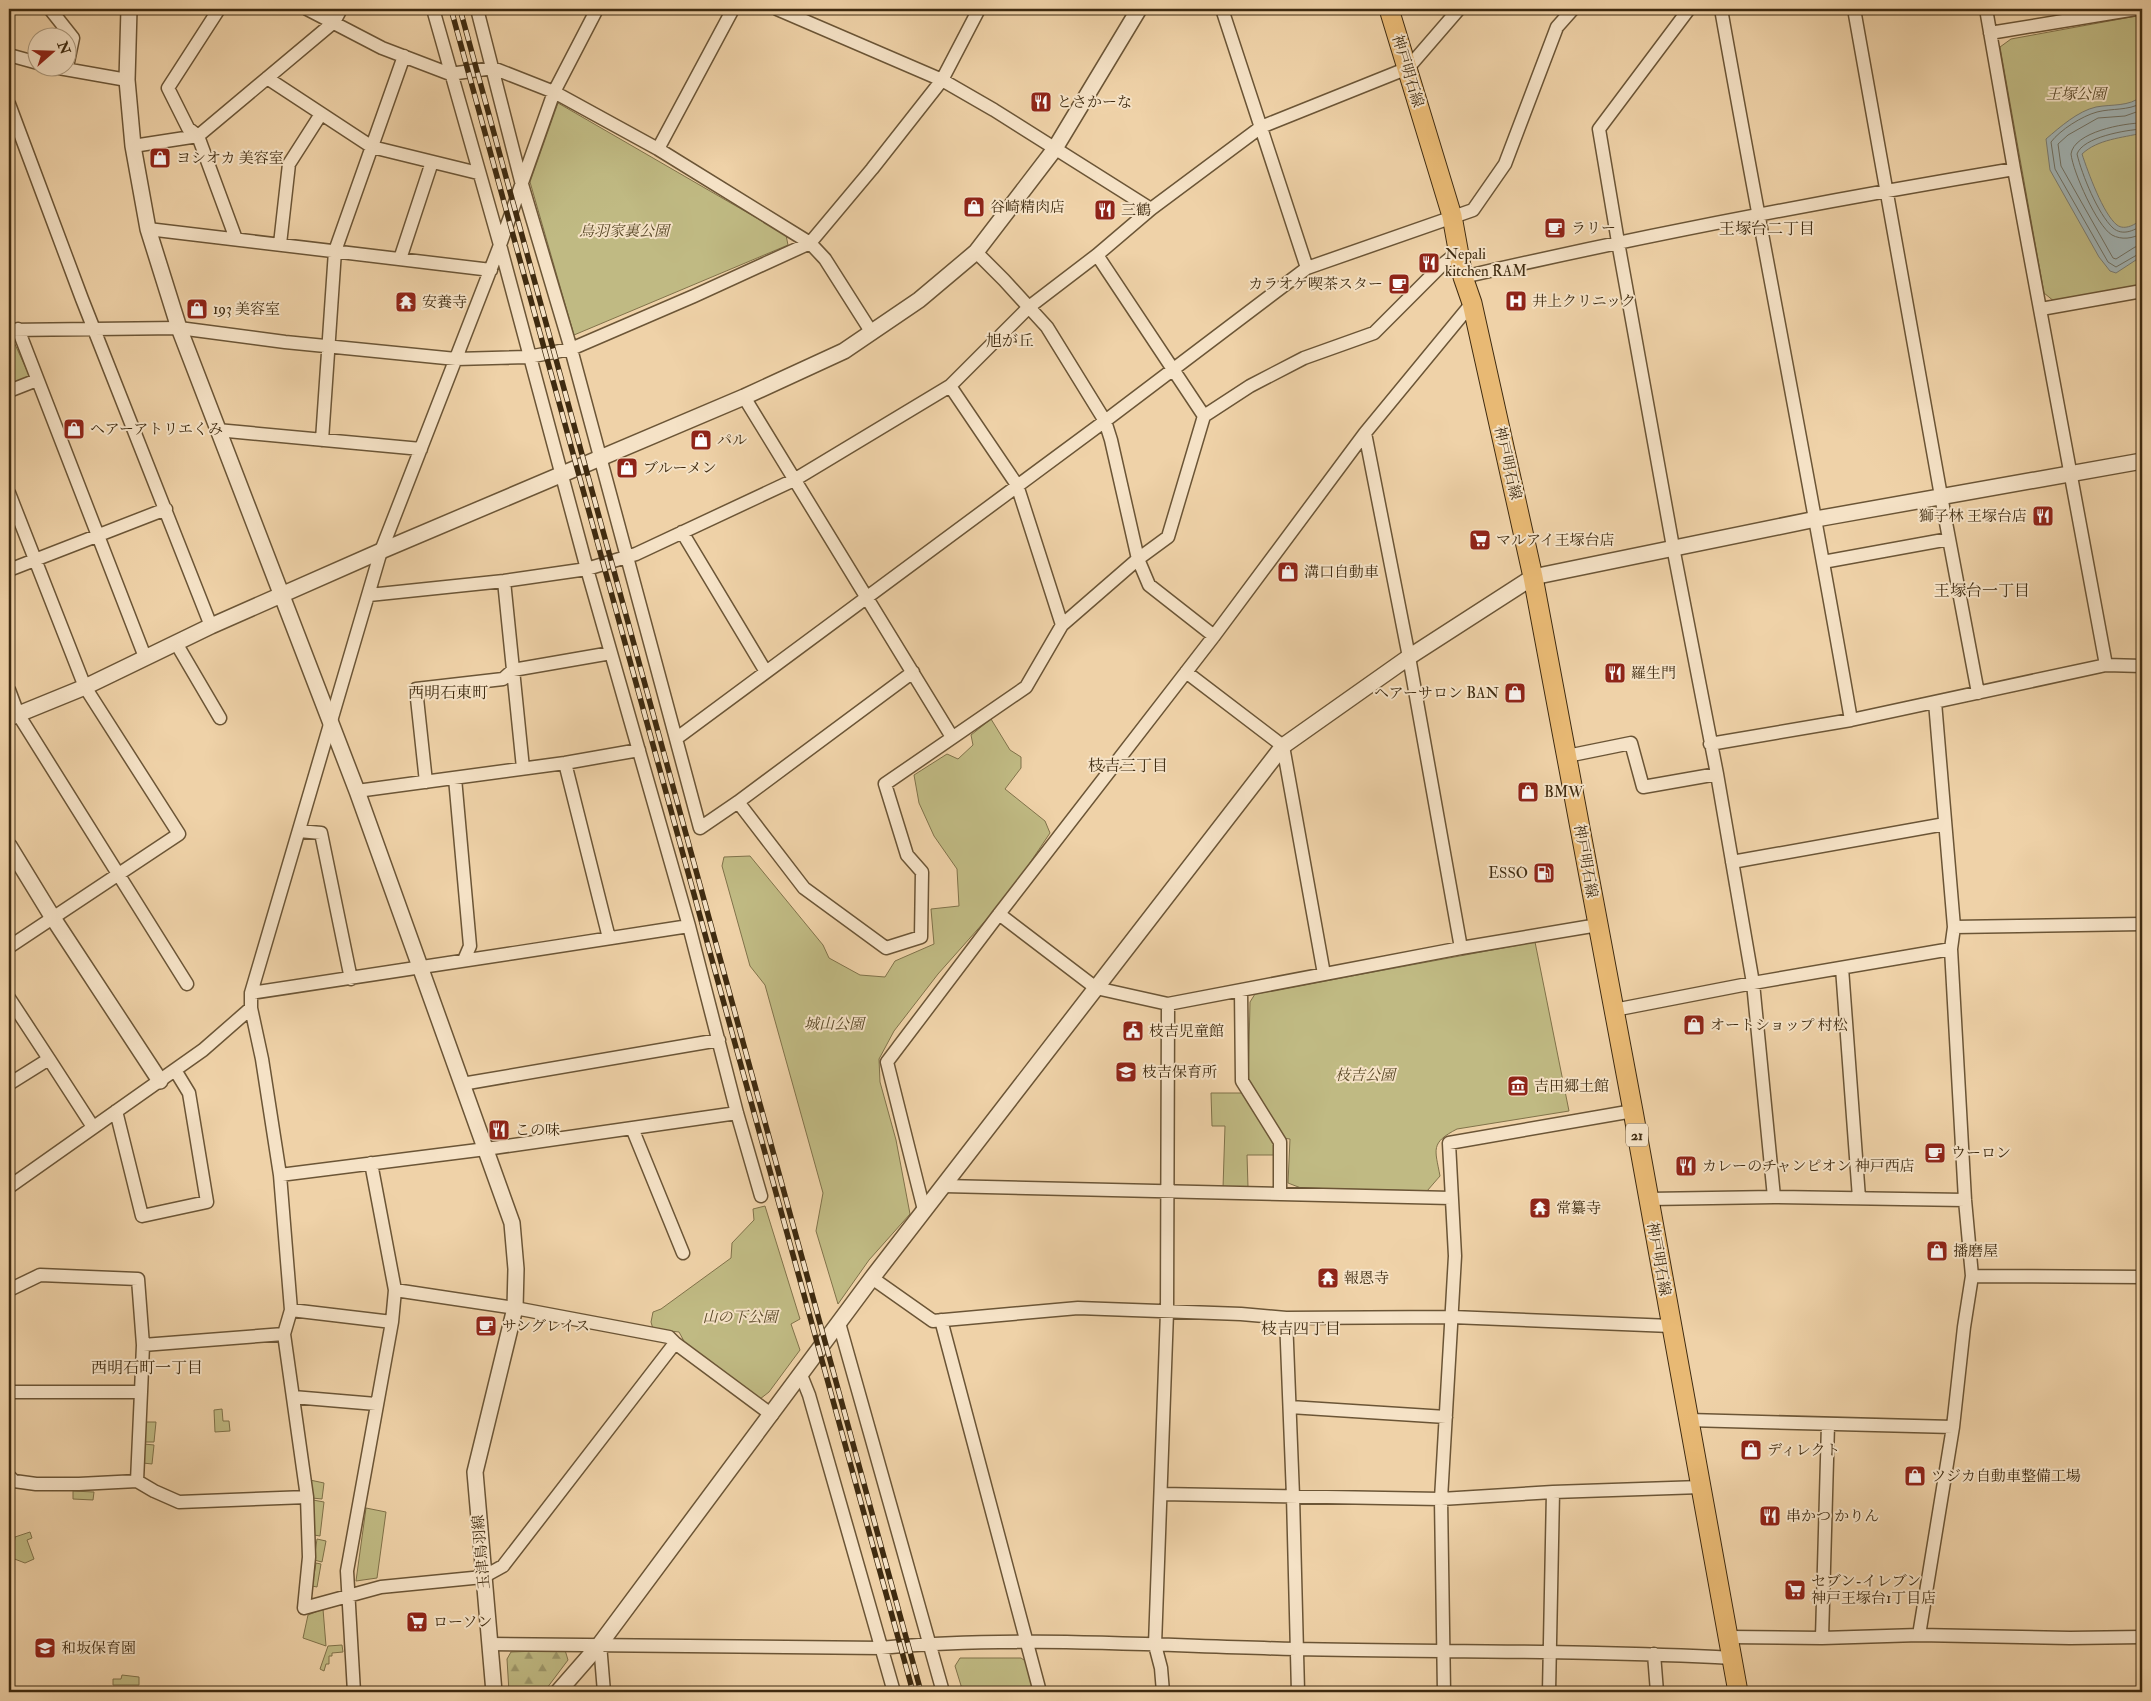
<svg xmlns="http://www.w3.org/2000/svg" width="2151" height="1701" viewBox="0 0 2151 1701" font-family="'IM FELL Double Pica','Noto Serif JP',serif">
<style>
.green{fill:#c0ba83;stroke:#80724a}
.forest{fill:url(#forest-firs);stroke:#80724a}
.water{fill:#a1b4b5;stroke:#7a7d73}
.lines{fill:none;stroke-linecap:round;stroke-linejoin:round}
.shore{stroke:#707062;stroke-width:1}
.minor-casing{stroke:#6b5536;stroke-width:15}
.tertiary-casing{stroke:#6b5536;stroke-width:18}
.primary-casing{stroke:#3f2b10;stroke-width:21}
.minor{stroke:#f5e2c6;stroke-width:12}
.tertiary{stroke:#f5e2c6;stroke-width:15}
.primary{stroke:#e8b974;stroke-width:19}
.rail-casing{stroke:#3f2b10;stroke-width:5.5}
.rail{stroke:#f5e2c6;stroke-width:4;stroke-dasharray:11;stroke-linecap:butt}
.labels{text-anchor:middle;stroke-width:4;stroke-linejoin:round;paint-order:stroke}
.shield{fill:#f5e2c6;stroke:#766247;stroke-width:1}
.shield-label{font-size:14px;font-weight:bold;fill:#3f2b10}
.street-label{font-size:15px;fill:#3f2b10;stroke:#f5e2c6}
.park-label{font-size:15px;font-style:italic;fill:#594827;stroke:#f5e2c6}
.poi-label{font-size:15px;fill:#3f2b10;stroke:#f5e2c6;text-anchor:start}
.neighbourhood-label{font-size:16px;fill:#3f2b10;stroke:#f5e2c6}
</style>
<defs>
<pattern id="forest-firs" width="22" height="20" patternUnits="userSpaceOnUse" patternTransform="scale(1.25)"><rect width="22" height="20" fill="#c0ba83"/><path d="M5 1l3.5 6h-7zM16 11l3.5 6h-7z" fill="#9d976a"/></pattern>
</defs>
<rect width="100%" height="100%" fill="#efd2a8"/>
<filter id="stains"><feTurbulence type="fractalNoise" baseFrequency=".004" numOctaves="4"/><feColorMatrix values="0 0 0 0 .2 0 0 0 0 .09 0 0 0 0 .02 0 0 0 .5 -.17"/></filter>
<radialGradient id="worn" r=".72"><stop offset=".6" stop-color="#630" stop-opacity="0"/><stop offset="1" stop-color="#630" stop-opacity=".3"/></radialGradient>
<!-- green -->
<path class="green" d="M 2142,15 L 2142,286 L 2055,302 L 2044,293 L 2000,47 L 2011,39 Z
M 558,103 L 786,235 L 788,245 L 574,335 L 530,182 Z
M 9,340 L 13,340 L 30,377 L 9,384 Z
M 991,719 L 1010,750 L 1021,757 L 1021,768 L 1005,789 L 1045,821 L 1050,833 L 1009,894 L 938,974 L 894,1031 L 879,1059 L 880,1082 L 896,1140 L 910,1214 L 869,1260 L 838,1304 L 816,1231 L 823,1193 L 765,985 L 750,966 L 722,866 L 724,857 L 750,856 L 823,945 L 829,958 L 860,975 L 885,977 L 895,961 L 934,944 L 931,909 L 959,906 L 957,869 L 934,836 L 919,803 L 914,775 L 947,754 L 958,759 L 973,745 L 971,735 Z
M 1535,942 L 1569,1111 L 1457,1129 C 1430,1143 1435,1149 1440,1176 L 1427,1191 L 1301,1188 L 1288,1183 L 1290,1139 L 1275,1137 L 1275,1155 L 1247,1155 L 1248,1187 L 1223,1188 L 1225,1126 L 1212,1126 L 1211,1093 L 1248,1093 L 1250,1002 L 1255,994 Z
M 765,1206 L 800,1319 L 791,1324 L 800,1350 L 769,1392 L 760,1399 L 685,1343 L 679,1332 L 653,1329 L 651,1322 L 653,1312 L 661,1309 L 731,1258 L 732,1243 L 754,1220 L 753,1209 Z
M 222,1409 L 223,1421 L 229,1421 L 230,1431 L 215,1432 L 214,1410 Z
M 145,1422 L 156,1422 L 154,1442 L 144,1442 Z
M 144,1444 L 154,1445 L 152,1464 L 143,1463 Z
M 310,1480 L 324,1483 L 322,1499 L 312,1498 Z
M 73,1491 L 94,1492 L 93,1500 L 73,1499 Z
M 313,1500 L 324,1502 L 320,1536 L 314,1535 Z
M 366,1508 L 386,1512 L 377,1578 L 356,1581 Z
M 30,1532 L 32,1538 L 27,1540 L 34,1559 L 25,1563 L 12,1558 L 15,1537 Z
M 317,1539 L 326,1541 L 322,1562 L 314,1560 Z
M 316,1563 L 321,1564 L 317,1587 L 312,1586 Z
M 323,1609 L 326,1646 L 303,1638 L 308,1615 Z
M 342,1645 L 343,1652 L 332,1653 L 332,1656 L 329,1656 L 329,1664 L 326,1664 L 324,1671 L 320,1669 L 328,1646 Z
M 960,1658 L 1021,1658 L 1027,1662 L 1035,1692 L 963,1692 L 955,1666 Z
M 122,1675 L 139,1677 L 139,1685 L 113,1685 L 113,1679 L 121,1679 Z"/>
<!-- forest -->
<path class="forest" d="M 565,1650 L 568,1660 L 544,1692 L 509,1692 L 507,1659 L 511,1652 Z"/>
<!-- water -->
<path class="water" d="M 2142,96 L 2142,133 C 2122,138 2098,139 2082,154 C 2088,172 2103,214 2117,225 C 2125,231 2136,224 2142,219 L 2142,256 L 2116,273 L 2110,271 L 2099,257 L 2050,170 L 2046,139 C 2060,127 2078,111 2096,107 C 2112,104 2129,107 2142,96 Z"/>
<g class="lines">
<!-- shore -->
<path class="shore" d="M 2142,103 C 2127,111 2113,108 2097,112 C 2082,116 2060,130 2051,142 L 2055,169 L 2108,262 L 2116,267 L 2142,252
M 2142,110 L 2125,116 L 2098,118 L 2068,135 L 2058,144 L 2061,166 L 2113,258 L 2116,259 L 2135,247 L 2142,246
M 2142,123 C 2124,123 2074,132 2071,154 C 2073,172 2097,226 2112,235 C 2121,240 2133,239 2142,233
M 2142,129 C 2126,130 2083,137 2077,154 C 2082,175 2098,214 2113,228 C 2122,236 2134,231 2142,225"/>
<!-- minor casing -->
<g class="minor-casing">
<path id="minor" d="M 50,9 L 73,38 L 68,62
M 219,9 L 168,88 L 188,128 L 198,136 L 236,239
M 307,9 L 382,48 L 450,74 L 493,68 L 554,92 L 658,149 L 810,243 L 825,259 L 872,333
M 433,9 L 500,245 L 587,569 L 689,926 L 737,1113 L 761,1196
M 477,9 L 521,181 L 571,349 L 700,828 L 738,802 L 913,672
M 597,9 L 554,92 L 500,245 L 381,551 L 251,993 L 251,1008 L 262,1059 L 280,1175 L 291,1310 L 284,1334 L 307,1497 L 309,1557 L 304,1608 L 381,1587 L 483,1577 L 503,1566 L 675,1343
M 777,9 L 942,80 L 994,110 L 1151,209
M 1222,9 L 1307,268
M 1689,9 L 1599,129 L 1618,242 L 1673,547 L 1717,774 L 1753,983 L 1774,1197
M 1721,9 C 1763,246 1810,482 1851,720
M 1854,9 L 1941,496 L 1978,693
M 1986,9 L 2014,169 L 2106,665
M 1990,33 L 2136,9
M 9,55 L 38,63
M 59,68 L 127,80
M 267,78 L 372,147 L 478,173
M 9,104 L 82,299 L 211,626
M 133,146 L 198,136 L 334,22 L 341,9
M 658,149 L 733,9
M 148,229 L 491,270
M 280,244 L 289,164 L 321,114
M 976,252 L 1004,280 L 1047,327 L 1105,421 L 1111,440 L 1138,559 L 1149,585 L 1214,636
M 1097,255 L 1204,416
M 400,259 L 432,162
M 1463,277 C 1645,235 1829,200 2014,169
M 2041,309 L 2142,291
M 18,329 L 145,657
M 9,330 L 179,328 L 285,342 L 456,359 L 528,357 L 571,349 L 694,296 L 810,243 L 872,169 L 942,80 L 979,9
M 950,386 L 1017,485 L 1062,625
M 9,391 L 37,380
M 744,397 L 952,737
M 217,430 L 421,449
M 1365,433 L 1409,657 L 1461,948
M 322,440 L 335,251 L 404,56
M 9,493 L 85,687 L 179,834 L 9,947
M 682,532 L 766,672
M 1823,562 L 1949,539
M 9,570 L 166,509
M 504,581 L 523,768
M 369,595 L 504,581 L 587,569 L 636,554 L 794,480 L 950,386 L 1029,307 L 1097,255 L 1151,209 L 1261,127 L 1408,68 L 1459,9
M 176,643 L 220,718
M 1186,672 L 1283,746 L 1324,974
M 9,690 L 18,714 L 187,984
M 677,738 L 1105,421 L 1307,268 L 1473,210 L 1505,164 L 1557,27 L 1573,9
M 1710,744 L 1851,720 L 2106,665 L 2142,666
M 1567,756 L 1631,743 L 1643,787 L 1717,774
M 565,763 L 609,938
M 455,778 L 470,946 L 464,960
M 426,782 L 416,689 L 503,679 L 513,670 L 611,653
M 357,791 L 565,763 L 639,750
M 738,802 L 804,888 L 886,948 L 921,937 L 922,872 L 907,855 L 885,784 L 1026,687 L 1062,625 L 1138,559 L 1168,537 L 1204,416 L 1250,386 L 1304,358 L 1374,333 L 1442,265 L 1458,252
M 299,831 L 321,833 L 351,979
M 1732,862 L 1945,824
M 999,914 L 1096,988 L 1168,1004 L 1461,948 L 1598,925
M 1954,927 L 2142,924
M 1842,968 L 1859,1198
M 1241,991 L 1242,1081 L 1280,1142 L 1280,1194
M 251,993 C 397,972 543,948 689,926
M 9,998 L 49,1059
M 1614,1010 L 1753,983 L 1951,949
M 9,1084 L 49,1059 L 93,1127
M 462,1084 L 719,1040
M 116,1111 L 142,1216 L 207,1202 L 189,1093 L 175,1070
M 632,1128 L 683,1253
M 371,1163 L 395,1290
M 280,1175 L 486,1149 L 737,1113
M 944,1186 L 1451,1198
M 9,1187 L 203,1050 L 251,1008
M 1649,1199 L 1774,1197 L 1965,1200
M 924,1210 L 887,1062 L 999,914 L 1214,636 L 1365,433 L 1472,303
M 1972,1276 L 2142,1277
M 872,1278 L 933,1321 L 1078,1308 L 1241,1314 L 1286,1318 L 1452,1317 L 1671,1326
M 9,1290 L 40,1275 L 138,1279 L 143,1345 L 141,1392 L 9,1392
M 291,1310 L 392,1322 L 395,1290 L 515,1308 L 669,1337 L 675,1343 L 772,1415
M 1286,1318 L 1293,1496 L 1298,1692
M 941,1320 L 1040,1692
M 839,1323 L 943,1692
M 143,1345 L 284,1334
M 801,1375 L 809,1395 L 894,1692
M 293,1397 L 376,1404
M 1290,1407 L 1446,1417
M 1688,1420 L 1953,1427
M 9,1476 L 14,1481 L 36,1484 L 79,1484 L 137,1481 L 154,1491 L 179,1502 L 307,1497
M 137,1481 L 141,1392
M 1161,1494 L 1441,1499 L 1553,1492 L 1701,1487
M 1919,1635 L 1953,1427 L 1964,1327 L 1972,1276 L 1965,1200 L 1951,949 L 1954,927 L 1935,702
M 1729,1637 L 1822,1638 L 1919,1635 L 2070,1638 L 2142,1637
M 1822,1638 L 1828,1424
M 489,1644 L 881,1648 C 1018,1635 1159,1646 1296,1649 C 1441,1652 1586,1650 1732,1658
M 600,1644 L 604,1692
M 1654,1654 L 1657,1692
M 354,1692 L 347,1571 L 392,1322
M 1163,1692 L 1161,1668 L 1155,1645 L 1167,1312 L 1168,1004
M 1444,1692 L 1441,1499 L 1455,1256 L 1449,1143 L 1633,1111
M 1549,1692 L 1553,1492"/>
</g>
<!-- tertiary casing -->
<g class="tertiary-casing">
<path id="tertiary" d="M 129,9 L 127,80 L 133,146 L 148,229 L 179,328 L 357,791 L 512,1223 L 516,1269 L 515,1308 L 475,1472 L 494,1692
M 9,718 L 85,687 L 211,626 L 381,551 L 744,397 L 844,351 L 919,300 L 976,252 L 1054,150 L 1139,9
M 9,846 L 53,918 L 160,1081
M 558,1692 L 600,1644 L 872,1278 L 1283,746 L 1409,657 L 1533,577 L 1816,519 L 2142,461"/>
</g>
<!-- primary casing -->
<g class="primary-casing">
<path id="primary" d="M 1389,9 L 1452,216 L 1463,277 L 1472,303 L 1533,577 L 1633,1111 L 1738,1692"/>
</g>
<!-- minor -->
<use href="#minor" class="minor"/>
<!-- tertiary -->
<use href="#tertiary" class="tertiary"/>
<!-- primary -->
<use href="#primary" class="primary"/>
<!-- rail casing -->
<g class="rail-casing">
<path id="rail" d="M 451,9 L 913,1692
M 460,9 L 921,1692"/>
</g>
<!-- rail -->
<use href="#rail" class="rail"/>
</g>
<!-- icons -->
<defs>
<g id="restaurant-square" transform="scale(1.125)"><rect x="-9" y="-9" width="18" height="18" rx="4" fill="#8f2418" stroke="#f5e2c6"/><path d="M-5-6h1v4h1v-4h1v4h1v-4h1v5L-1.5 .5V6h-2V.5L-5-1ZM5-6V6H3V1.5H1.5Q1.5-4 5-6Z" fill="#fff"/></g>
<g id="shop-square" transform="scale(1.125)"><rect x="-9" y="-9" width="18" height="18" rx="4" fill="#8f2418" stroke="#f5e2c6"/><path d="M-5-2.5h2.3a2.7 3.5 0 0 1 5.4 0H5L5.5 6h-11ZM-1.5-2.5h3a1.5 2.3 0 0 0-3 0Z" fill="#fff"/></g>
<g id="cafe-square" transform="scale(1.125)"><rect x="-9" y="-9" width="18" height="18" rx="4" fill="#8f2418" stroke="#f5e2c6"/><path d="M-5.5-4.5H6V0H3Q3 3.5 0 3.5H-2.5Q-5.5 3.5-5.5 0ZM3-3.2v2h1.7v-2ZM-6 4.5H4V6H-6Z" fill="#fff"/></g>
<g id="hospital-square" transform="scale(1.125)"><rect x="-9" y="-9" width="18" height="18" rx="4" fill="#8f2418" stroke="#f5e2c6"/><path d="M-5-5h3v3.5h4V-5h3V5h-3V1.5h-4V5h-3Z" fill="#fff"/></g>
<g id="temple-square" transform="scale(1.125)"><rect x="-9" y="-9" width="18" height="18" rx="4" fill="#8f2418" stroke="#f5e2c6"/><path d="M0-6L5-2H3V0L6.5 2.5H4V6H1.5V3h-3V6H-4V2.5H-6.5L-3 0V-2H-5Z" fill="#fff"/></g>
<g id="supermarket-square" transform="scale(1.125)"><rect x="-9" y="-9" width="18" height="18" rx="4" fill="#8f2418" stroke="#f5e2c6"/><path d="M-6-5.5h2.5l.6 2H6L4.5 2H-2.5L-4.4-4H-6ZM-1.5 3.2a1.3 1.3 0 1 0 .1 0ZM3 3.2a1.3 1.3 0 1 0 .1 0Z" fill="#fff"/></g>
<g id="fuel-square" transform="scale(1.125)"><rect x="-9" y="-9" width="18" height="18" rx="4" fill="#8f2418" stroke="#f5e2c6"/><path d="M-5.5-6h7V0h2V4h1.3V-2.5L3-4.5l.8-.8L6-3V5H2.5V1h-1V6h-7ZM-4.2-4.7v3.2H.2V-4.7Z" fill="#fff"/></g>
<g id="civic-square" transform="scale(1.125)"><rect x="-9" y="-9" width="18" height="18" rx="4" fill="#8f2418" stroke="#f5e2c6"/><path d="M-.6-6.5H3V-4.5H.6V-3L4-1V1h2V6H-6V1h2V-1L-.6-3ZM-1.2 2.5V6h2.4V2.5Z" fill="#fff"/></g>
<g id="school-square" transform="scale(1.125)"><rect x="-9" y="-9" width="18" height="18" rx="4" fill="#8f2418" stroke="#f5e2c6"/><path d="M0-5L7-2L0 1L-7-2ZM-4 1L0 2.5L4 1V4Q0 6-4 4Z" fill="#fff"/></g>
<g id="museum-square" transform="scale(1.125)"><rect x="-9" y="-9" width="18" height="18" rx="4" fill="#8f2418" stroke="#f5e2c6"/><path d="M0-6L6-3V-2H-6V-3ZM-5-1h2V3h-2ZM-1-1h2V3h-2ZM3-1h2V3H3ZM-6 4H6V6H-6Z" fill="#fff"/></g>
</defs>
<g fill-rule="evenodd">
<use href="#restaurant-square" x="1041" y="102"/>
<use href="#shop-square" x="160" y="158"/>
<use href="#shop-square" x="974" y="207"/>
<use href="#restaurant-square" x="1105" y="210"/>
<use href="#cafe-square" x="1555" y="228"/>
<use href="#restaurant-square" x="1429" y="263"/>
<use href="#cafe-square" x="1399" y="284"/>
<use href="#hospital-square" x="1516" y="301"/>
<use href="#temple-square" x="406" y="302"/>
<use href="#shop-square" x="197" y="309"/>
<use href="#shop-square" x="74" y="429"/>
<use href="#shop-square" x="701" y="440"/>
<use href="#shop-square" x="627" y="468"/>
<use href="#restaurant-square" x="2043" y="516"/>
<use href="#supermarket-square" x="1480" y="540"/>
<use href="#shop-square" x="1288" y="572"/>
<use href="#restaurant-square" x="1615" y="673"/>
<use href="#shop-square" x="1515" y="693"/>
<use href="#shop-square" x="1528" y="792"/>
<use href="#fuel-square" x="1544" y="873"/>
<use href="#shop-square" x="1694" y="1025"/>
<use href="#civic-square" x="1133" y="1031"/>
<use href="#school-square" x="1126" y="1072"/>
<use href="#museum-square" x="1518" y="1086"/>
<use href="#restaurant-square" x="499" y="1130"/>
<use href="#cafe-square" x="1935" y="1153"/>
<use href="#restaurant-square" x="1686" y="1166"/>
<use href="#temple-square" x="1540" y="1208"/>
<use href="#shop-square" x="1937" y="1251"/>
<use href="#temple-square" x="1328" y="1278"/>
<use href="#cafe-square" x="486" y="1326"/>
<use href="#shop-square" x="1751" y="1450"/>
<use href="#shop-square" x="1915" y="1476"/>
<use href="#restaurant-square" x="1770" y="1516"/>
<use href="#supermarket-square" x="1795" y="1590"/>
<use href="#supermarket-square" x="417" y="1622"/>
<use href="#school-square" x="45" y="1648"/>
</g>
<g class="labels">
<!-- shield labels -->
<rect class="shield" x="1626" y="1123.5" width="22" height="23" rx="4"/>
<g class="shield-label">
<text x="1637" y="1140">21</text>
</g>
<!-- street labels -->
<g class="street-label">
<text transform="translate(1408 71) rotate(73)" y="5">神戸明石線</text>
<text transform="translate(1508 463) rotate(77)" y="5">神戸明石線</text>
<text transform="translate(1586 861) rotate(80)" y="5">神戸明石線</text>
<text transform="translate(1659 1259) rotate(80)" y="5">神戸明石線</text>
<text transform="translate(481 1552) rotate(-95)" y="5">玉津鳥羽線</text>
</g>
<!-- park labels -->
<g class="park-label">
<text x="2076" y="99">王塚公園</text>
<text x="624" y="236">鳥羽家裏公園</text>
<text x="834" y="1029">城山公園</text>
<text x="1365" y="1080">枝吉公園</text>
<text x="740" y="1322">山の下公園</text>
</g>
<!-- poi labels -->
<g class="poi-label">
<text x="1057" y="107">とさかーな</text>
<text x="176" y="163">ヨシオカ 美容室</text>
<text x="990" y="212">谷崎精肉店</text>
<text x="1121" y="215">三鶴</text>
<text x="1571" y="233">ラリー</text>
<text x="1445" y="259">Nepali<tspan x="1445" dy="17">kitchen RAM</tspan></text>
<text x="1383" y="289" text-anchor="end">カラオケ喫茶スター</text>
<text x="1532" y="306">井上クリニック</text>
<text x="422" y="307">安養寺</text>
<text x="213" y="314">193 美容室</text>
<text x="90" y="434">ヘアーアトリエくみ</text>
<text x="717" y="445">パル</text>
<text x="643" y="473">ブルーメン</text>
<text x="2027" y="521" text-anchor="end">獅子林 王塚台店</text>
<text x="1496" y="545">マルアイ王塚台店</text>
<text x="1304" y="577">溝口自動車</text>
<text x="1631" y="678">羅生門</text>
<text x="1499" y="698" text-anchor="end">ヘアーサロン BAN</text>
<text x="1544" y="797">BMW</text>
<text x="1528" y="878" text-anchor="end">ESSO</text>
<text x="1710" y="1030">オートショップ 村松</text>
<text x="1149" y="1036">枝吉児童館</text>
<text x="1142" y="1077">枝吉保育所</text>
<text x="1534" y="1091">吉田郷土館</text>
<text x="515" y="1135">この味</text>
<text x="1951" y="1158">ウーロン</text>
<text x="1702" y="1171">カレーのチャンピオン 神戸西店</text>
<text x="1556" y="1213">常纂寺</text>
<text x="1953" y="1256">播磨屋</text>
<text x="1344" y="1283">報恩寺</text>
<text x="502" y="1331">サングレイス</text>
<text x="1767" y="1455">ディレクト</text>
<text x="1931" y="1481">ツジカ自動車整備工場</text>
<text x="1786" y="1521">串かつ かりん</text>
<text x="1811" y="1586">セブン-イレブン<tspan x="1811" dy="17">神戸王塚台1丁目店</tspan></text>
<text x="433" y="1627">ローソン</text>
<text x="61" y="1653">和坂保育園</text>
</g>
<!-- neighbourhood labels -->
<g class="neighbourhood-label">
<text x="1767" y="234">王塚台二丁目</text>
<text x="1010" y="346">旭が丘</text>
<text x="1982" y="596">王塚台一丁目</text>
<text x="448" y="698">西明石東町</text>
<text x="1128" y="771">枝吉三丁目</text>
<text x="1301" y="1334">枝吉四丁目</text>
<text x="147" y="1373">西明石町一丁目</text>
</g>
</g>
<!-- margin -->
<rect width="2151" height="1701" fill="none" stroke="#efd2a8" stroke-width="30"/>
<rect x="10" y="10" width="2131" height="1681" fill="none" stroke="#3f2b10" stroke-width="2.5"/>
<rect x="15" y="15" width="2121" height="1671" fill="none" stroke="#3f2b10"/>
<!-- north arrow -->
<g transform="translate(52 52) rotate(70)"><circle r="24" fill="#f5e2c6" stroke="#ac997d"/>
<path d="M0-4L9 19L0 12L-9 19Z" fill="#8f2418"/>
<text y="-8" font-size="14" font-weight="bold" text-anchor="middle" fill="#3f2b10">N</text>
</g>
<rect width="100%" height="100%" filter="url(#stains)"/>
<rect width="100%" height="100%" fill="url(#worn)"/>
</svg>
